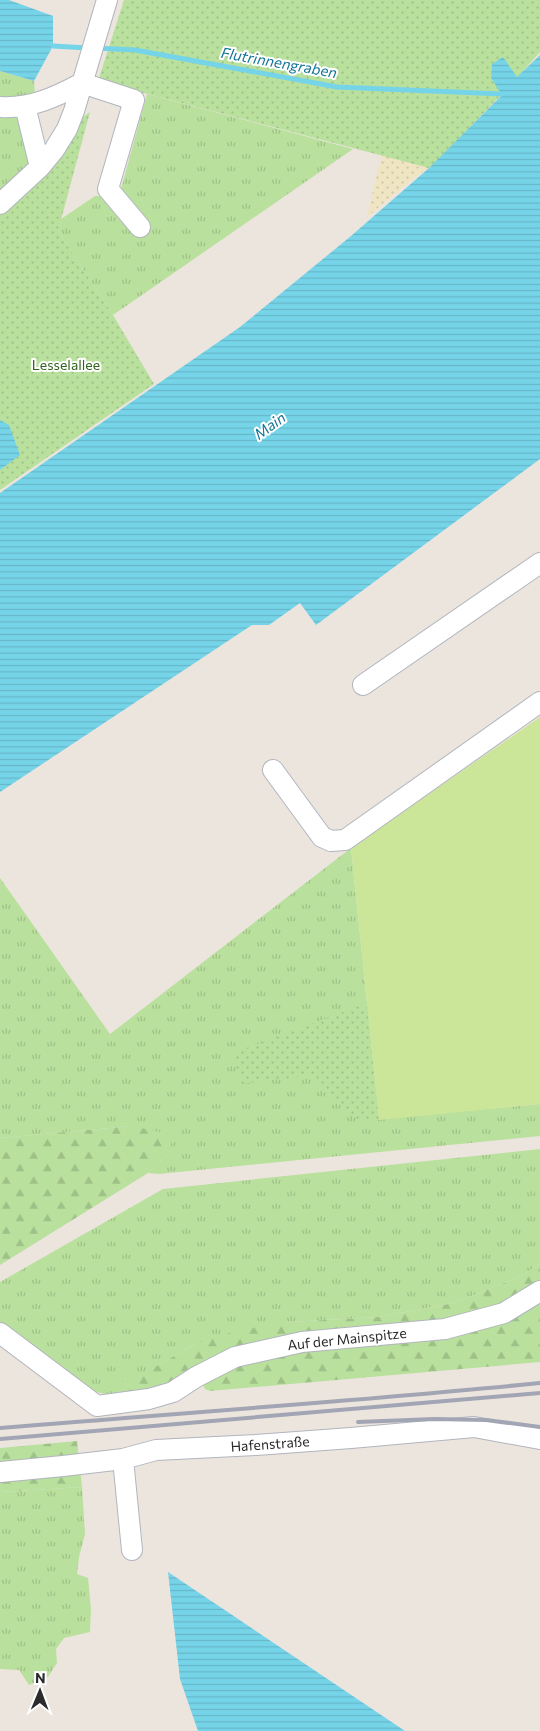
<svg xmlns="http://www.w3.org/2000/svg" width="540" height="1731" viewBox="0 0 540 1731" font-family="Commissioner,sans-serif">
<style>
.grass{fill:url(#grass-tufts)}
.forest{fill:url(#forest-firs)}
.sand{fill:url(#sand-dots)}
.park{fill:url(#park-dots)}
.pitch{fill:#cce699}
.water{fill:url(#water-rules)}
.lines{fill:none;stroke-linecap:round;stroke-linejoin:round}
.stream{stroke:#76d4e9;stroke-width:5}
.minor-casing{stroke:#b1b5be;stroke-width:22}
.minor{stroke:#fff;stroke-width:20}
.rail{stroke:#a1a5b4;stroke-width:4}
.labels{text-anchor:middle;stroke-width:4;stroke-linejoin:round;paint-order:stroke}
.park-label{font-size:14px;fill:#32651e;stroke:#fff}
.street-label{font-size:14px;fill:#2b2b2b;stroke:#fff}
.water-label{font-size:15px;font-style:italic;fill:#147495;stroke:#fff}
</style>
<defs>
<pattern id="grass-tufts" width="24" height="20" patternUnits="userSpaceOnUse" patternTransform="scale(1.25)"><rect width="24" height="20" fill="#b9e09d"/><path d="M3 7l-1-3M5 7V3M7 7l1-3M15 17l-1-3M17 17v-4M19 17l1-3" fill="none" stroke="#9fc087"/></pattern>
<pattern id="forest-firs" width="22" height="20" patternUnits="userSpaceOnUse" patternTransform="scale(1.25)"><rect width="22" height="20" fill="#b9e09d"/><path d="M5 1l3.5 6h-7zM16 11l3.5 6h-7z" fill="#9fc087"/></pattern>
<pattern id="sand-dots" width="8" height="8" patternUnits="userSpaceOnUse" patternTransform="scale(1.25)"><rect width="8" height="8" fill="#efe5c2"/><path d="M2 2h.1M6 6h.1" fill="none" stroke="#cdc5a7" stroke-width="1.8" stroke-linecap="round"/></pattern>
<pattern id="park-dots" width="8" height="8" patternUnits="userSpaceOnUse" patternTransform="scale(1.25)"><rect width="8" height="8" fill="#b9e09d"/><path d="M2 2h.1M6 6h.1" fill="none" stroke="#9fc087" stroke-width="1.8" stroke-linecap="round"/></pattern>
<pattern id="water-rules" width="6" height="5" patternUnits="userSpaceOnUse" patternTransform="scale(1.25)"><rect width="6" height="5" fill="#76d4e9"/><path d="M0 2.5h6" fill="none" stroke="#66b6c8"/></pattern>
</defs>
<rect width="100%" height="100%" fill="#ece5de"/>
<!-- grass -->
<path class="grass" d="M 0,71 L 34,81 L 40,167 L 22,185 L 0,190 Z
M 147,94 L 353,149 L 113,315 L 58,231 L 61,219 L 95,196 L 101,196 L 115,202 L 139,237 L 148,231 L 121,189 Z
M 351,848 L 379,1119 L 540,1104 L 540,1136 L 159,1174 L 148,1173 L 169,1154 L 132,1126 L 0,1138 L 0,878 L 110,1034 Z
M 540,1149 L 540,1264 L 521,1276 L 454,1303 L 378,1317 L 290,1322 L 198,1343 L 160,1364 L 142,1376 L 123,1379 L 124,1395 C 115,1399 96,1390 84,1390 L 0,1325 L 0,1282 L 163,1189 Z
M 82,1487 L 85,1534 L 79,1557 L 77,1574 L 88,1578 L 91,1609 L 90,1632 L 64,1638 L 56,1649 L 57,1663 L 48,1677 L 29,1685 L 19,1670 L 0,1669 L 0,1492 Z"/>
<!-- forest -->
<path class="forest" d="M 132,1126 L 173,1135 L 169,1154 L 148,1173 L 0,1265 L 0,1138 Z
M 540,1264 L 540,1362 L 210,1391 L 205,1389 L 201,1381 L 171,1384 L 124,1395 L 122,1379 L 142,1375 L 160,1364 L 198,1343 L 239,1330 L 290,1322 L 378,1317 L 454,1303 L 521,1276 Z
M 77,1441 L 82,1487 L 0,1492 L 0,1448 Z"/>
<!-- sand -->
<path class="sand" d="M 471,47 L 502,94 L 444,156 L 408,183 L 367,217 L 377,173 L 388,139 Z"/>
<!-- park -->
<path class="park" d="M 124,0 L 540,0 L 540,52 L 517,78 L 491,78 L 502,94 L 468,129 L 444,156 L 429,168 L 98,81 Z
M 90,112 L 58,231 L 113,315 L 154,384 L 0,490 L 0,204 L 67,129 Z
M 367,1003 L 379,1120 L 356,1119 L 314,1075 L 240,1084 L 233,1053 Z"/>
<!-- pitch -->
<path class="pitch" d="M 540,717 L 540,1104 L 379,1120 L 351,848 Z"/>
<!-- water -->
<path class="water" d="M 0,0 L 9,0 L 53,16 L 53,46 L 34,81 L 0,71 Z
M 540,55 L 540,459 L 316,625 L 300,603 L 269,625 L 252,625 L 0,792 L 0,493 L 240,327 L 351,236 L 429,168 L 502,95 L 491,78 L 492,64 L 503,57 L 517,77 Z
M 0,420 L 9,425 L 20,455 L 0,470 Z
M 168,1572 L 405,1731 L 198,1731 L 180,1679 Z"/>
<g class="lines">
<!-- stream -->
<path class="stream" d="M 53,46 L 88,48
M 96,48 L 135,50 L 337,87 L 502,94"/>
<!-- minor casing -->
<g class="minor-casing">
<path id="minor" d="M 25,106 L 40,167
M 0,107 C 30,109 56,97 82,83 L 134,100 L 108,189 L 140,227
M 0,204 L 40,167 L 54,150 L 67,129 L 74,111 L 107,0
M 363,685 L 540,563
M 273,770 L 322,837 L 331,841 L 345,840 L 540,702
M 0,1333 L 97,1406 L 149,1399 L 173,1392 L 196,1377 L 235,1357 L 302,1342 L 445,1329 L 504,1313 L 540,1291
M 123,1459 L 132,1550
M 0,1472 L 63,1466 L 123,1459 L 156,1450 L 256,1445 L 351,1438 L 474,1427 L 540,1439"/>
</g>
<!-- minor -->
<use href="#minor" class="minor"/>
<!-- rail -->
<path class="rail" d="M 358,1422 L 434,1419 L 486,1420 L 540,1427
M 0,1428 C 180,1413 360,1401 540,1383
M 0,1439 L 540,1393"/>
</g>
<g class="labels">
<!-- park labels -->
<g class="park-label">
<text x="66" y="370">Lesselallee</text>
</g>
<!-- street labels -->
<g class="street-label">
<text transform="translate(347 1339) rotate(-6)" y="5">Auf der Mainspitze</text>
<text transform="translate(270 1444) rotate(-4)" y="5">Hafenstraße</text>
</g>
<!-- water labels -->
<g class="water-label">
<text transform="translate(279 63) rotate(10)" y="5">Flutrinnengraben</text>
<text transform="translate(270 426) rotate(-36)" y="5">Main</text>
</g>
</g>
<!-- north arrow -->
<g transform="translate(40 1691) rotate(1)" stroke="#ffffff" stroke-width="4" paint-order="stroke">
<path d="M0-4L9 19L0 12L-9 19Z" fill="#2b2b2b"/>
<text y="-8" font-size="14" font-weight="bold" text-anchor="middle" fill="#2b2b2b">N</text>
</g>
</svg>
